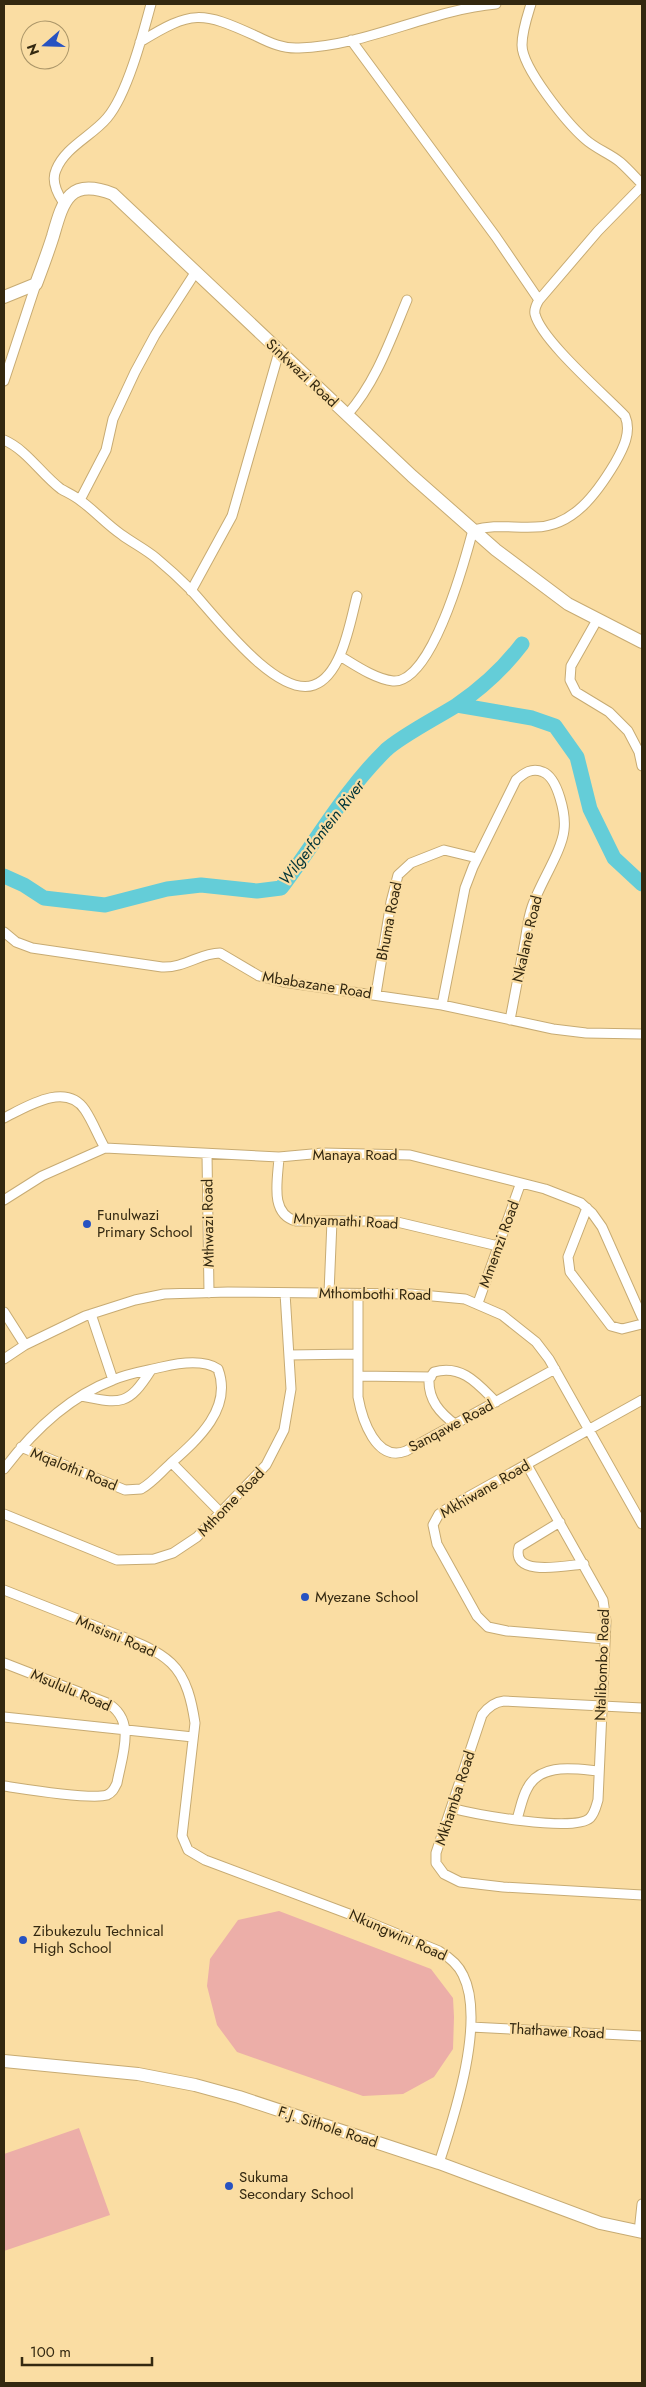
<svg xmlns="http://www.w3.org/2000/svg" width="646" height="2387" viewBox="0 0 646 2387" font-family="Jost,sans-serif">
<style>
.green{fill:#ecaea8}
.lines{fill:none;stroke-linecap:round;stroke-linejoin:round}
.river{stroke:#64cdd8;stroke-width:15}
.street-casing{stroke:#c7ab73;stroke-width:11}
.secondary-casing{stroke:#c7ab73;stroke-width:14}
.street{stroke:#fff;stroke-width:9}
.secondary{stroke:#fff;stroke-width:12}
.poi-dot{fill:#2752c1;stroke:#fadda3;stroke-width:2}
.labels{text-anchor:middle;stroke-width:4.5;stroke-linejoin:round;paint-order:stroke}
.street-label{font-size:15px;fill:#332810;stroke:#fadda3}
.poi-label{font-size:15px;fill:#332810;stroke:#fadda3;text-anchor:start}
.water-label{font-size:16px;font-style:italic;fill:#003438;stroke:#fadda3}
</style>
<rect width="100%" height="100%" fill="#fadda3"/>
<!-- green -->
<path class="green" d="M 279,1911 L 431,1969 L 453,1998 L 454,2017 L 453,2049 L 434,2077 L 403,2094 L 363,2096 L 237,2052 L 217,2025 L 207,1986 L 210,1959 L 238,1920 Z
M 79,2128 L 110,2215 L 4,2251 L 4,2154 Z"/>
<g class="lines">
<!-- river -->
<path class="river" d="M 457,705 C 482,688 503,669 522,644
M 4,876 L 24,885 L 44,898 L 105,905 L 167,889 L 201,885 L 257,891 L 281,888 C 316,842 344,791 386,750 C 401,736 438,717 457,705 L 532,718 L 555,726 L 577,757 L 590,809 L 614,858 L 642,884"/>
<!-- street casing -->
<g class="street-casing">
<path id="street" d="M 531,4 C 527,17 522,31 522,45 C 522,68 567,123 585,139 C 596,149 609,153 620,162 C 628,169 635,177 642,184
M 351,40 L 496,237 L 539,300
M 140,42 C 192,10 201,11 256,36 C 270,43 284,49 299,48 C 367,46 429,10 496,4
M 63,202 C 57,193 51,181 56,170 C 65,147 92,136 107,118 C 127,95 143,34 151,4
M 4,381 L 36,284
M 347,415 C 376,382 390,341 407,300
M 4,440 C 27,450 41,474 61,489 C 68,493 75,496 81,501 C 95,511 107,525 122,535 C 133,543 145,549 156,558 C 168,568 179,578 190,589 C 213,613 276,699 314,685 C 342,675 350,622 357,596
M 80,500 L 106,450 L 113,419 L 135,372 L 155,335 L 195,273
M 191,591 L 232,516 L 279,352
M 597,620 L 571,666 L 570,680 L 576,692 L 609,712 L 628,731 L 639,752 L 642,766
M 340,656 C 355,665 375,679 393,681 C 432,684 465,560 473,530 C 495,524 513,528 535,527 C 573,527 597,493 615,463 C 623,449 632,432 625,416 C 605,395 541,340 535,314 C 534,309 536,305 539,300 L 598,231 L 642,186
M 4,932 L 16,942 L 32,948 L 162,967 C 185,968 200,953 220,953 L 259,976 L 283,982 L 442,1005 L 553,1029 L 586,1033 L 642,1034
M 376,994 L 391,902 L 398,875 L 411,863 L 444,850 L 477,858
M 442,1005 L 465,888 L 473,867 L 516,780 C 524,773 532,767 543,772 C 558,778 566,815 564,830 C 562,851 539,885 532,907 C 528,918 527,930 525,941 C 520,967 515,994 510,1020
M 4,1118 C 26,1107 66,1081 85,1110 C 93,1122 98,1136 105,1148
M 207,1154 L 209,1293
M 279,1157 C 278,1179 269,1214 296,1221 L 393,1221 L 498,1246
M 4,1200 L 42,1176 L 105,1148 L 279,1157 L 323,1153 L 410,1155 L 545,1189 L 581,1203 L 592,1213 L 602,1227 L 642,1317
M 587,1208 L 568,1257 L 570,1272 L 611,1326 L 622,1329 L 642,1324
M 329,1293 L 332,1221
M 358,1294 L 358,1397 C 362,1419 376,1463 406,1451 L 555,1369
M 478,1303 L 520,1185
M 4,1312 L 25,1345
M 91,1314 L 113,1380
M 289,1355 L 358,1354
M 4,1359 L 25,1345 L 85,1316 L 135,1300 L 164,1294 L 228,1292 L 411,1294 L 465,1299 L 502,1315 L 536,1342 L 549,1359 L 642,1524
M 358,1376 L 431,1377
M 81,1396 C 121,1404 128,1406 151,1370
M 456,1425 C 440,1413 428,1400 429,1379 L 434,1372 C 462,1364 478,1384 496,1402
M 172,1463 L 221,1513
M 4,1469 C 33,1431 68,1397 113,1380 C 129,1373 145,1371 162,1367 C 179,1363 203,1359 218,1369 C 233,1409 197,1440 170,1464 C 161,1472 152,1483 141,1489 L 125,1490 L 21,1447
M 4,1514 L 117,1560 L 154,1559 L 173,1553 L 197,1537 L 266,1465 L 284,1430 L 291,1389 L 285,1293
M 560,1522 L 519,1547 C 510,1578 569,1565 584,1564
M 4,1590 C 37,1603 70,1616 103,1629 C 126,1639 153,1646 171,1663 C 187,1678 192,1703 195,1723 L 182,1836 L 188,1850 L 205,1860 L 349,1914 L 439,1951 C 449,1957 458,1964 463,1975 C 486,2021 454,2117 439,2163
M 605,1639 L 507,1631 L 488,1627 L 477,1616 L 437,1544 L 433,1525 L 439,1514 L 448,1508 L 642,1400
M 4,1663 L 107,1703 C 137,1720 122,1755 117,1783 C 114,1789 113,1792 107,1795 C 91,1800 24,1789 4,1786
M 642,1708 L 504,1701 C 494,1702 488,1707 482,1715 L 436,1853 L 436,1863 L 444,1874 L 460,1882 L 503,1887 L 642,1895
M 4,1717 L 193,1737
M 451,1808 C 474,1814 574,1833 590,1818 C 595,1813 596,1806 598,1800 L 606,1621 L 603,1600 L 527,1465
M 517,1819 C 520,1810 522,1798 527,1789 C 540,1762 575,1769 599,1771
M 471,2027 L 642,2036
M 639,2232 L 642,2204"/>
</g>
<!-- secondary casing -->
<g class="secondary-casing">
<path id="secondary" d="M 4,297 L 36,284 C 42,268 48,252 53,236 C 63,201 69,177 113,194 L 412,476 L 496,550 L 568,604 L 642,642
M 4,2061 L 138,2074 L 195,2085 L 239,2097 L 439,2163 L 600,2223 L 642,2232"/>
</g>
<!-- street -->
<use href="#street" class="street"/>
<!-- secondary -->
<use href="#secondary" class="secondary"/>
</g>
<!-- markers -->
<g class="poi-dot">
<circle cx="87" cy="1224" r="5"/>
<circle cx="305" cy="1597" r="5"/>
<circle cx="23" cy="1940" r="5"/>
<circle cx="229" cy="2186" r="5"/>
</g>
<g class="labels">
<!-- street labels -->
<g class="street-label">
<text transform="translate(302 373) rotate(43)" y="5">Sinkwazi Road</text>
<text transform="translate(389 921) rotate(-79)" y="5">Bhuma Road</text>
<text transform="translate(527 939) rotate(-77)" y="5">Nkalane Road</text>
<text transform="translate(317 985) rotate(9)" y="5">Mbabazane Road</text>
<text x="355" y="1160">Manaya Road</text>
<text transform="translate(346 1221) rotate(3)" y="5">Mnyamathi Road</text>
<text transform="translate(208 1223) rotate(-91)" y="5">Mthwazi Road</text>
<text transform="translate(499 1244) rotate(-70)" y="5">Mmemzi Road</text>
<text transform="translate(375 1294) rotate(1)" y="5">Mthombothi Road</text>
<text transform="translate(451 1426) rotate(-28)" y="5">Sanqawe Road</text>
<text transform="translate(74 1469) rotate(22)" y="5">Mqalothi Road</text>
<text transform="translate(485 1489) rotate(-30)" y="5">Mkhiwane Road</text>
<text transform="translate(231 1502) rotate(-46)" y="5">Mthome Road</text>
<text transform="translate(116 1636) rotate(23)" y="5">Mnsisni Road</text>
<text transform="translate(602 1665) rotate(-88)" y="5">Ntalibombo Road</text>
<text transform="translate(71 1690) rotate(23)" y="5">Msululu Road</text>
<text transform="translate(455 1798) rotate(-72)" y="5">Mkhamba Road</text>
<text transform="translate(398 1935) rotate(24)" y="5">Nkungwini Road</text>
<text transform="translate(557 2031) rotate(3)" y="5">Thathawe Road</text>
<text transform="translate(328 2127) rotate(18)" y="5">F.J. Sithole Road</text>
</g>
<!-- poi labels -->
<g class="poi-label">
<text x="97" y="1220">Funulwazi<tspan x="97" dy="17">Primary School</tspan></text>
<text x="315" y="1602">Myezane School</text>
<text x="33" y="1936">Zibukezulu Technical<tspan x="33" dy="17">High School</tspan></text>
<text x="239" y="2182">Sukuma<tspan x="239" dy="17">Secondary School</tspan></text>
</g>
<!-- water labels -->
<g class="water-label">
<text transform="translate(321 832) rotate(-52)" y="6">Wilgerfontein River</text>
</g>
</g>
<!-- border -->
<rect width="646" height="2387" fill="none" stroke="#332810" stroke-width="10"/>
<!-- north arrow -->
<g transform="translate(45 45) rotate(250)"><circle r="24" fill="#fadda3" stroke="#aa9568"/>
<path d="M0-4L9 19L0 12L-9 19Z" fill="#2752c1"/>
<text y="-8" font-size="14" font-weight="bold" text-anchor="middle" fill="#332810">N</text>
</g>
<!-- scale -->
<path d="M22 2357v8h130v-8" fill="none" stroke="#332810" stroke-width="2.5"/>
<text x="30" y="2357" font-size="15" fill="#332810" stroke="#fadda3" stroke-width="4" paint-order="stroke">100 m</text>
</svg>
